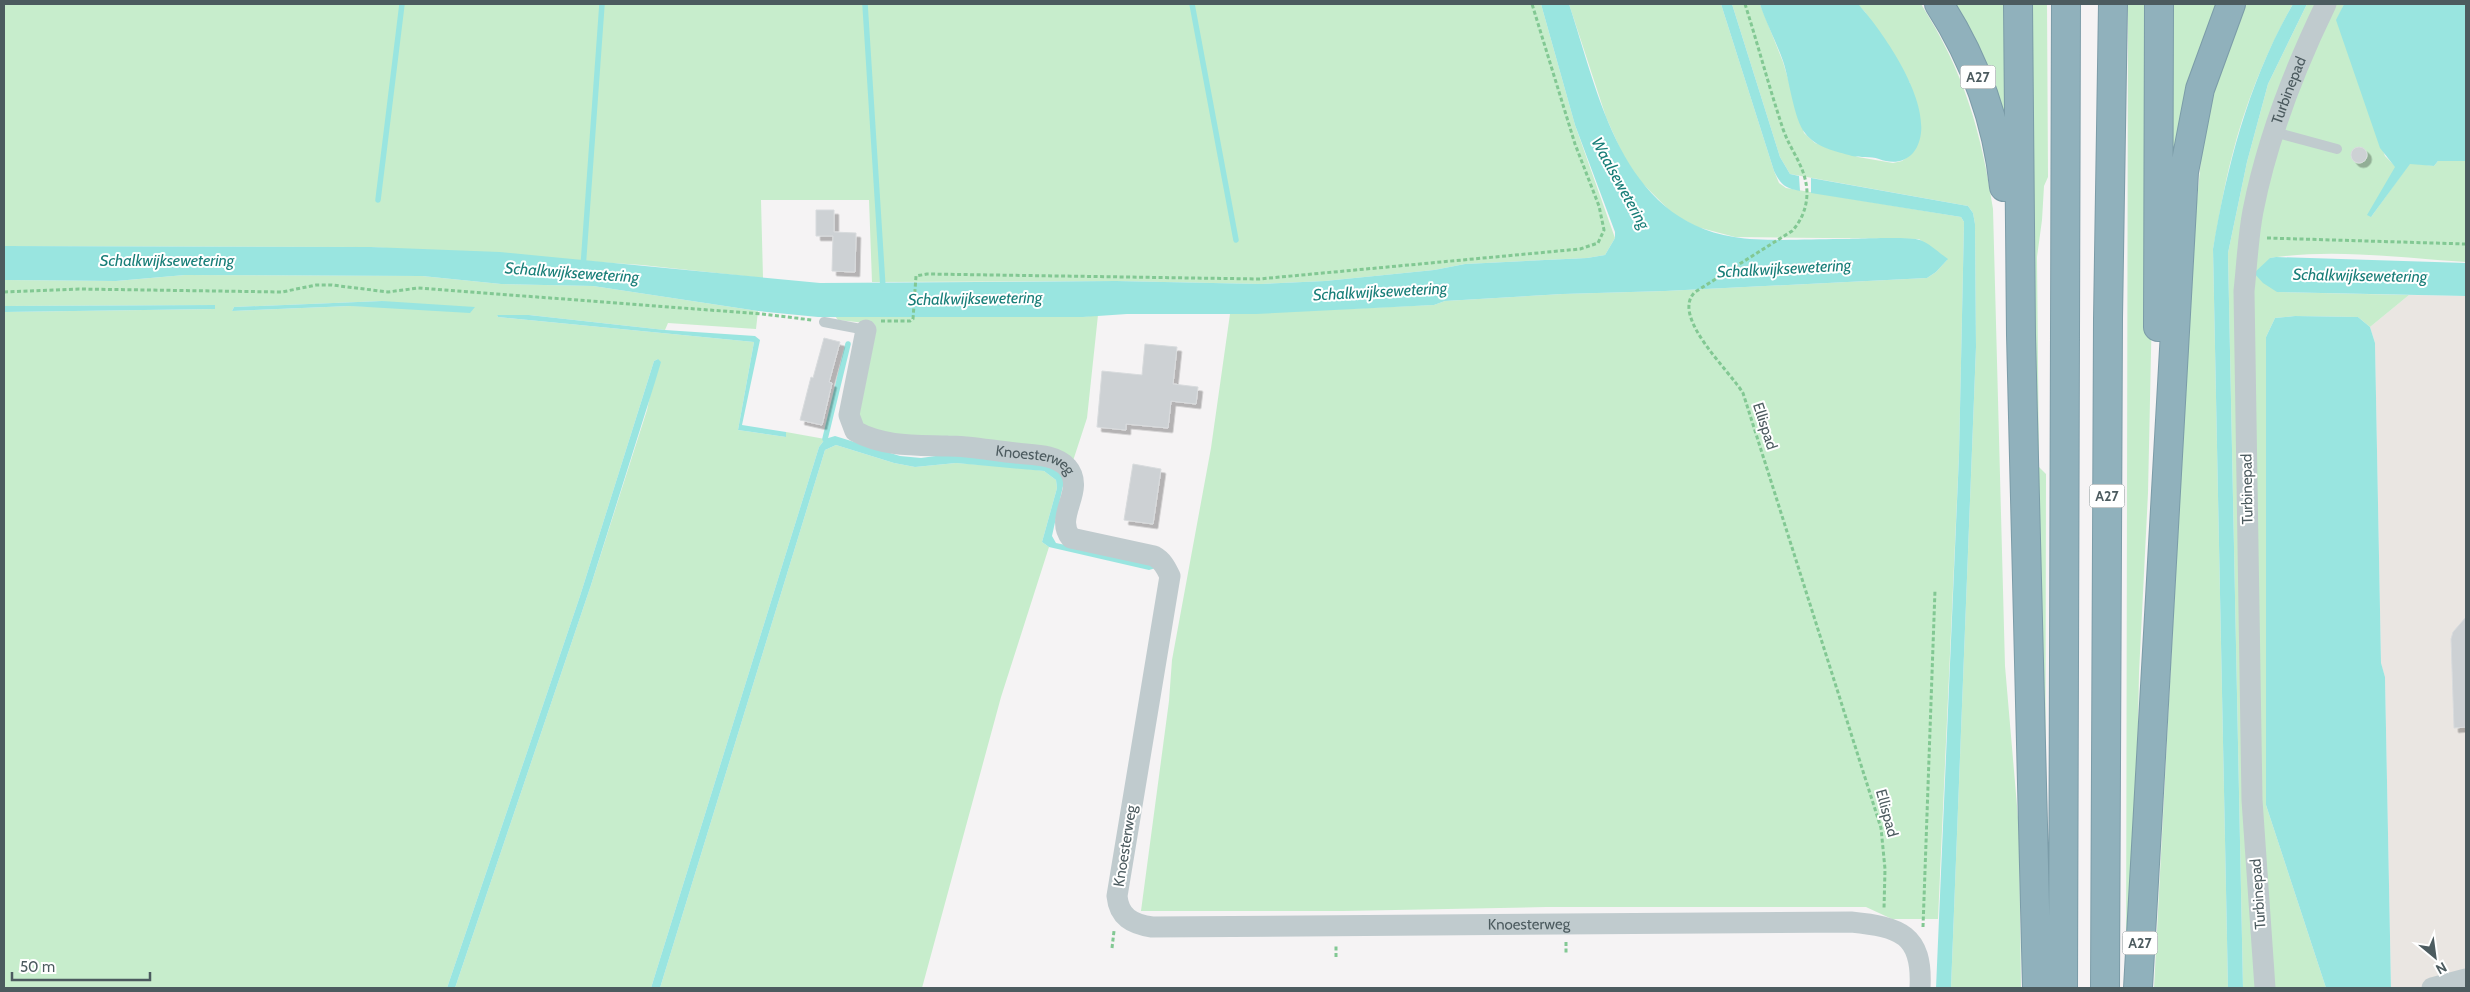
<svg xmlns="http://www.w3.org/2000/svg" width="2470" height="992" viewBox="0 0 2470 992" font-family="Cabin,sans-serif">
<style>
.commercial{fill:#eae6e2}
.green{fill:#c7edcc;fill-rule:evenodd}
.water{fill:#99e5e0}
.lines{fill:none;stroke-linecap:round;stroke-linejoin:round}
.stream{stroke:#99e5e0;stroke-width:5.5}
.building{fill:#cdd1d4;stroke:#d8dbdd;filter:url(#shadow)}
.highway-casing{stroke:#7b9ca8;stroke-width:30}
.path{stroke:#82c893;stroke-width:3;stroke-dasharray:4 2.5;stroke-linecap:butt}
.lane{stroke:#c0cbce;stroke-width:10}
.street{stroke:#c0cbce;stroke-width:21}
.highway{stroke:#90b1bc;stroke-width:28}
.labels{text-anchor:middle;stroke-width:4;stroke-linejoin:round;paint-order:stroke}
.shield{fill:#fff;stroke:#828c8f;stroke-width:1}
.shield-label{font-size:14px;font-weight:bold;fill:#4c5b5f}
.street-label{font-size:15px;fill:#4c5b5f;stroke:#fff}
.water-label{font-size:16px;font-style:italic;fill:#187e78;stroke:#fff}
</style>
<defs>
<filter id="shadow"><feDropShadow dx="4.5" dy="4.5" stdDeviation="0" flood-color="#0004"/></filter>
</defs>
<rect width="100%" height="100%" fill="#f5f3f4"/>
<!-- commercial -->
<path class="commercial" d="M 2409,295 L 2466,296 L 2466,988 L 2391,988 L 2385,677 L 2381,664 L 2375,343 L 2370,327 Z"/>
<!-- green -->
<path class="green" d="M 4,4 L 1541,4 L 1575,125 L 1615,238 L 1605,255 L 1587,258 L 1465,264 L 1434,270 L 1325,281 L 1261,284 L 1116,281 L 872,282 L 869,200 L 761,200 L 763,278 L 642,265 L 371,247 L 4,246 Z
M 1569,4 L 1721,4 L 1774,171 L 1779,183 L 1786,188 L 1961,217 L 1964,222 L 1959,455 L 1938,919 L 1892,919 L 1866,907 L 1546,907 L 1343,911 L 1141,911 L 1169,701 L 1172,660 L 1211,448 L 1230,314 L 1434,305 L 1445,301 L 1563,294 L 1665,291 L 1927,278 L 1936,272 L 1947,260 L 1919,239 L 1735,237 L 1697,227 L 1673,214 L 1638,179 L 1622,153 L 1606,117 Z
M 1732,4 L 1760,4 L 1783,62 L 1804,133 L 1815,143 L 1858,157 L 1893,163 L 1902,161 L 1910,155 L 1910,83 L 1865,12 L 1857,4 L 1921,4 C 1964,72 1981,130 1993,209 L 2005,666 L 2019,829 L 2021,988 L 1951,988 L 1976,347 L 1975,224 L 1973,213 L 1968,206 L 1790,174 L 1780,157 Z
M 1947,4 L 2012,4 L 2013,151 Z
M 2023,4 L 2047,4 L 2048,177 L 2044,186 L 2042,220 L 2037,257 L 2039,467 L 2046,474 L 2045,972 Z
M 2128,4 L 2152,4 L 2153,259 L 2148,493 L 2139,673 L 2134,932 L 2126,988 Z
M 2165,4 L 2225,4 L 2174,272 Z
M 2246,4 L 2293,4 C 2267,50 2245,104 2232,156 C 2224,186 2219,218 2213,249 L 2228,988 L 2154,988 L 2193,242 L 2201,159 L 2214,89 Z
M 2307,4 L 2344,4 L 2337,20 L 2385,156 L 2396,167 L 2371,217 L 2410,163 L 2434,166 L 2438,161 L 2466,161 L 2466,262 C 2401,258 2335,248 2270,258 L 2277,292 L 2409,295 L 2370,327 L 2358,317 L 2295,316 L 2275,318 L 2266,337 L 2266,805 L 2326,988 L 2243,988 L 2228,253 L 2247,162 L 2268,84 Z
M 185,275 L 422,276 L 501,284 L 593,286 L 758,311 L 756,329 L 668,323 L 665,330 L 529,315 L 497,315 L 498,317 L 754,342 L 738,430 L 786,437 L 786,432 L 825,439 L 819,447 L 651,988 L 455,988 L 591,585 L 647,410 L 658,359 L 654,361 L 580,596 L 447,988 L 4,988 L 4,312 L 215,309 L 215,305 L 4,306 L 4,280 L 116,281 ZM 382,301 L 398,307 L 350,306 L 232,311 L 234,307 Z
M 1098,315 L 1087,418 L 1071,467 L 867,435 L 856,413 L 865,380 L 875,324 L 838,320 L 835,316 L 1083,317 Z
M 836,445 L 894,463 L 915,467 L 956,463 L 1012,467 L 1044,471 L 1056,480 L 1057,488 L 1042,542 L 1049,547 L 1001,697 L 922,988 L 660,988 L 825,450 Z"/>
<!-- water -->
<path class="water" d="M 1541,4 L 1569,4 C 1599,95 1621,219 1734,237 C 1764,242 1808,239 1840,239 C 1855,239 1909,236 1920,240 C 1929,243 1939,253 1948,259 L 1936,272 L 1927,278 L 1665,291 L 1563,294 L 1445,301 L 1434,305 L 1256,314 L 1127,314 L 1083,317 L 818,317 L 758,311 L 593,286 L 501,284 L 422,276 L 185,275 L 116,281 L 4,280 L 4,246 L 371,247 L 500,252 L 820,283 L 1116,281 L 1261,284 L 1325,281 L 1434,270 L 1465,264 L 1587,258 L 1605,255 L 1615,238 L 1615,232 L 1575,125 Z
M 1721,4 L 1732,4 L 1780,157 L 1790,174 L 1799,176 L 1800,191 C 1785,188 1781,185 1774,171 Z
M 1760,4 L 1859,5 C 1884,33 1943,116 1913,153 C 1903,164 1890,163 1879,159 C 1870,156 1861,158 1852,156 C 1836,151 1816,148 1805,133 C 1794,120 1789,78 1783,61 C 1776,41 1766,23 1760,4 Z
M 2293,4 L 2307,4 L 2268,84 L 2247,162 L 2228,253 L 2243,988 L 2228,988 L 2213,249 C 2227,165 2250,78 2293,4 Z
M 2344,4 L 2466,4 L 2466,161 L 2438,161 L 2434,166 L 2410,164 L 2371,217 L 2367,215 L 2395,167 L 2380,148 L 2336,20 Z
M 1811,178 L 1968,206 L 1973,213 L 1975,224 L 1976,347 L 1951,988 L 1936,988 L 1959,455 L 1964,222 L 1961,217 L 1811,193 Z
M 2276,257 L 2466,263 L 2466,296 L 2277,292 L 2263,283 L 2254,273 L 2270,258 Z
M 382,301 L 475,307 L 470,313 L 350,306 L 232,311 L 234,307 Z
M 215,305 L 215,309 L 4,312 L 4,306 Z
M 497,315 L 529,315 L 665,330 L 755,336 L 760,340 L 742,425 L 786,432 L 786,437 L 738,430 L 754,342 L 498,317 Z
M 2295,316 L 2358,317 L 2370,327 L 2375,343 L 2381,663 L 2385,677 L 2391,988 L 2326,988 L 2266,805 L 2266,337 L 2275,318 Z
M 658,359 L 661,362 L 655,382 L 591,585 L 455,988 L 447,988 L 580,596 L 654,361 Z
M 835,436 L 900,456 L 921,458 L 950,454 L 1047,464 L 1065,477 L 1052,536 L 1056,543 L 1154,564 L 1156,568 L 1149,570 L 1049,547 L 1042,542 L 1057,488 L 1056,480 L 1044,471 L 956,463 L 915,467 L 894,463 L 836,445 L 825,450 L 660,988 L 651,988 L 819,447 L 825,439 Z"/>
<g class="lines">
<!-- stream -->
<path class="stream" d="M 865,4 L 883,288
M 1192,4 L 1236,240
M 378,200 L 402,4
M 583,268 L 602,4
M 825,439 L 848,344"/>
</g>
<!-- building -->
<path class="building" d="M2351 155a8 8 0 1 1 16 0a8 8 0 1 1-16 0Z
M 816,210 L 834,210 L 834,232 L 856,233 L 855,272 L 832,271 L 833,236 L 816,236 Z
M 824,338 L 840,342 L 829,382 L 832,383 L 822,425 L 800,420 L 811,377 L 813,378 Z
M 1145,344 L 1177,347 L 1173,384 L 1198,387 L 1196,404 L 1171,401 L 1168,428 L 1126,424 L 1126,430 L 1097,427 L 1102,371 L 1142,375 Z
M 1133,464 L 1161,469 L 1153,524 L 1124,520 Z
M 2466,617 L 2466,727 L 2454,728 L 2451,639 L 2453,632 Z"/>
<g class="lines">
<!-- highway casing -->
<g class="highway-casing">
<path id="highway" d="M 1939,4 C 1975,60 1997,120 2004,187
M 2018,4 L 2021,335 L 2037,988
M 2158,327 L 2159,4
M 2063,988 L 2066,4
M 2105,988 L 2108,319 L 2113,4
M 2138,988 L 2184,172 L 2200,89 L 2231,4"/>
</g>
<!-- path -->
<path class="path" d="M 1745,4 C 1758,45 1769,87 1783,129 C 1791,152 1806,167 1807,192 C 1807,207 1802,220 1792,231 L 1695,292 C 1670,316 1729,370 1743,393 L 1881,828 L 1885,869 L 1884,909
M 2267,238 L 2466,244
M 4,292 L 79,289 L 282,292 L 316,285 L 332,285 L 388,292 L 418,288 L 762,314 L 812,320
M 881,321 L 910,321 L 913,319 L 916,276 L 927,274 L 1259,279 L 1580,249 L 1598,243 L 1604,230 L 1599,206 L 1575,144 L 1532,4
M 1923,927 L 1935,590
M 1566,942 L 1566,953
M 1112,948 L 1114,931
M 1336,957 L 1336,944"/>
<!-- lane -->
<path class="lane" d="M 2274,132 L 2337,149
M 824,322 L 866,330"/>
<!-- street -->
<g class="street">
<path id="s1" d="M 866,330 L 849,415 L 855,431 C 884,447 916,445 948,446 C 971,446 994,451 1016,453 C 1033,455 1055,454 1067,467 C 1087,490 1053,516 1071,538 L 1154,556 C 1163,561 1166,568 1170,576 L 1117,896 C 1119,917 1132,924 1152,927 L 1851,922 C 1900,927 1923,934 1920,988"/>
<path id="s2" d="M 2265,988 L 2252,800 L 2244,291 C 2247,264 2248,237 2253,211 C 2267,139 2294,70 2326,4"/>
<path d="M 2432,988 L 2466,979"/>
</g>
<!-- highway -->
<use href="#highway" class="highway"/>
</g>
<g class="labels">
<!-- shield labels -->
<g class="shield">
<rect x="1960.5" y="65.5" width="35" height="23" rx="4"/>
<rect x="2089.5" y="484.5" width="35" height="23" rx="4"/>
<rect x="2122.5" y="931.5" width="35" height="23" rx="4"/>
</g>
<g class="shield-label">
<text x="1978" y="82">A27</text>
<text x="2107" y="501">A27</text>
<text x="2140" y="948">A27</text>
</g>
<!-- street labels -->
<g class="street-label">
<text dy="5" stroke="none"><textPath href="#s2" startOffset="904">Turbinepad</textPath></text>
<text transform="translate(1765 426) rotate(72)" y="5">Ellispad</text>
<text dy="5" stroke="none"><textPath href="#s1" startOffset="288">Knoesterweg</textPath></text>
<text transform="translate(2247 489) rotate(-91)" y="5">Turbinepad</text>
<text transform="translate(1887 813) rotate(75)" y="5">Ellispad</text>
<text transform="translate(1125 846) rotate(-81)" y="5">Knoesterweg</text>
<text transform="translate(2258 894) rotate(-94)" y="5">Turbinepad</text>
<text dy="5" stroke="none"><textPath href="#s1" startOffset="1260">Knoesterweg</textPath></text>
</g>
<!-- water labels -->
<g class="water-label">
<text transform="translate(1621 183) rotate(61)" y="6">Waalsewetering</text>
<text x="167" y="266">Schalkwijksewetering</text>
<text transform="translate(1784 268) rotate(-3)" y="6">Schalkwijksewetering</text>
<text transform="translate(572 272) rotate(4)" y="6">Schalkwijksewetering</text>
<text transform="translate(2360 275) rotate(1)" y="6">Schalkwijksewetering</text>
<text transform="translate(1380 291) rotate(-3)" y="6">Schalkwijksewetering</text>
<text transform="translate(975 298) rotate(-1)" y="6">Schalkwijksewetering</text>
</g>
</g>
<!-- border -->
<rect width="2470" height="992" fill="none" stroke="#4c5b5f" stroke-width="10"/>
<!-- north arrow -->
<g transform="translate(2435 957) rotate(151)" stroke="#ffffff" stroke-width="4" paint-order="stroke">
<path d="M0-4L9 19L0 12L-9 19Z" fill="#4c5b5f"/>
<text y="-8" font-size="14" font-weight="bold" text-anchor="middle" fill="#4c5b5f">N</text>
</g>
<!-- scale -->
<path d="M12 972v8h138v-8" fill="none" stroke="#4c5b5f" stroke-width="2.5"/>
<text x="20" y="972" font-size="15" fill="#4c5b5f" stroke="#ffffff" stroke-width="4" paint-order="stroke">50 m</text>
</svg>
